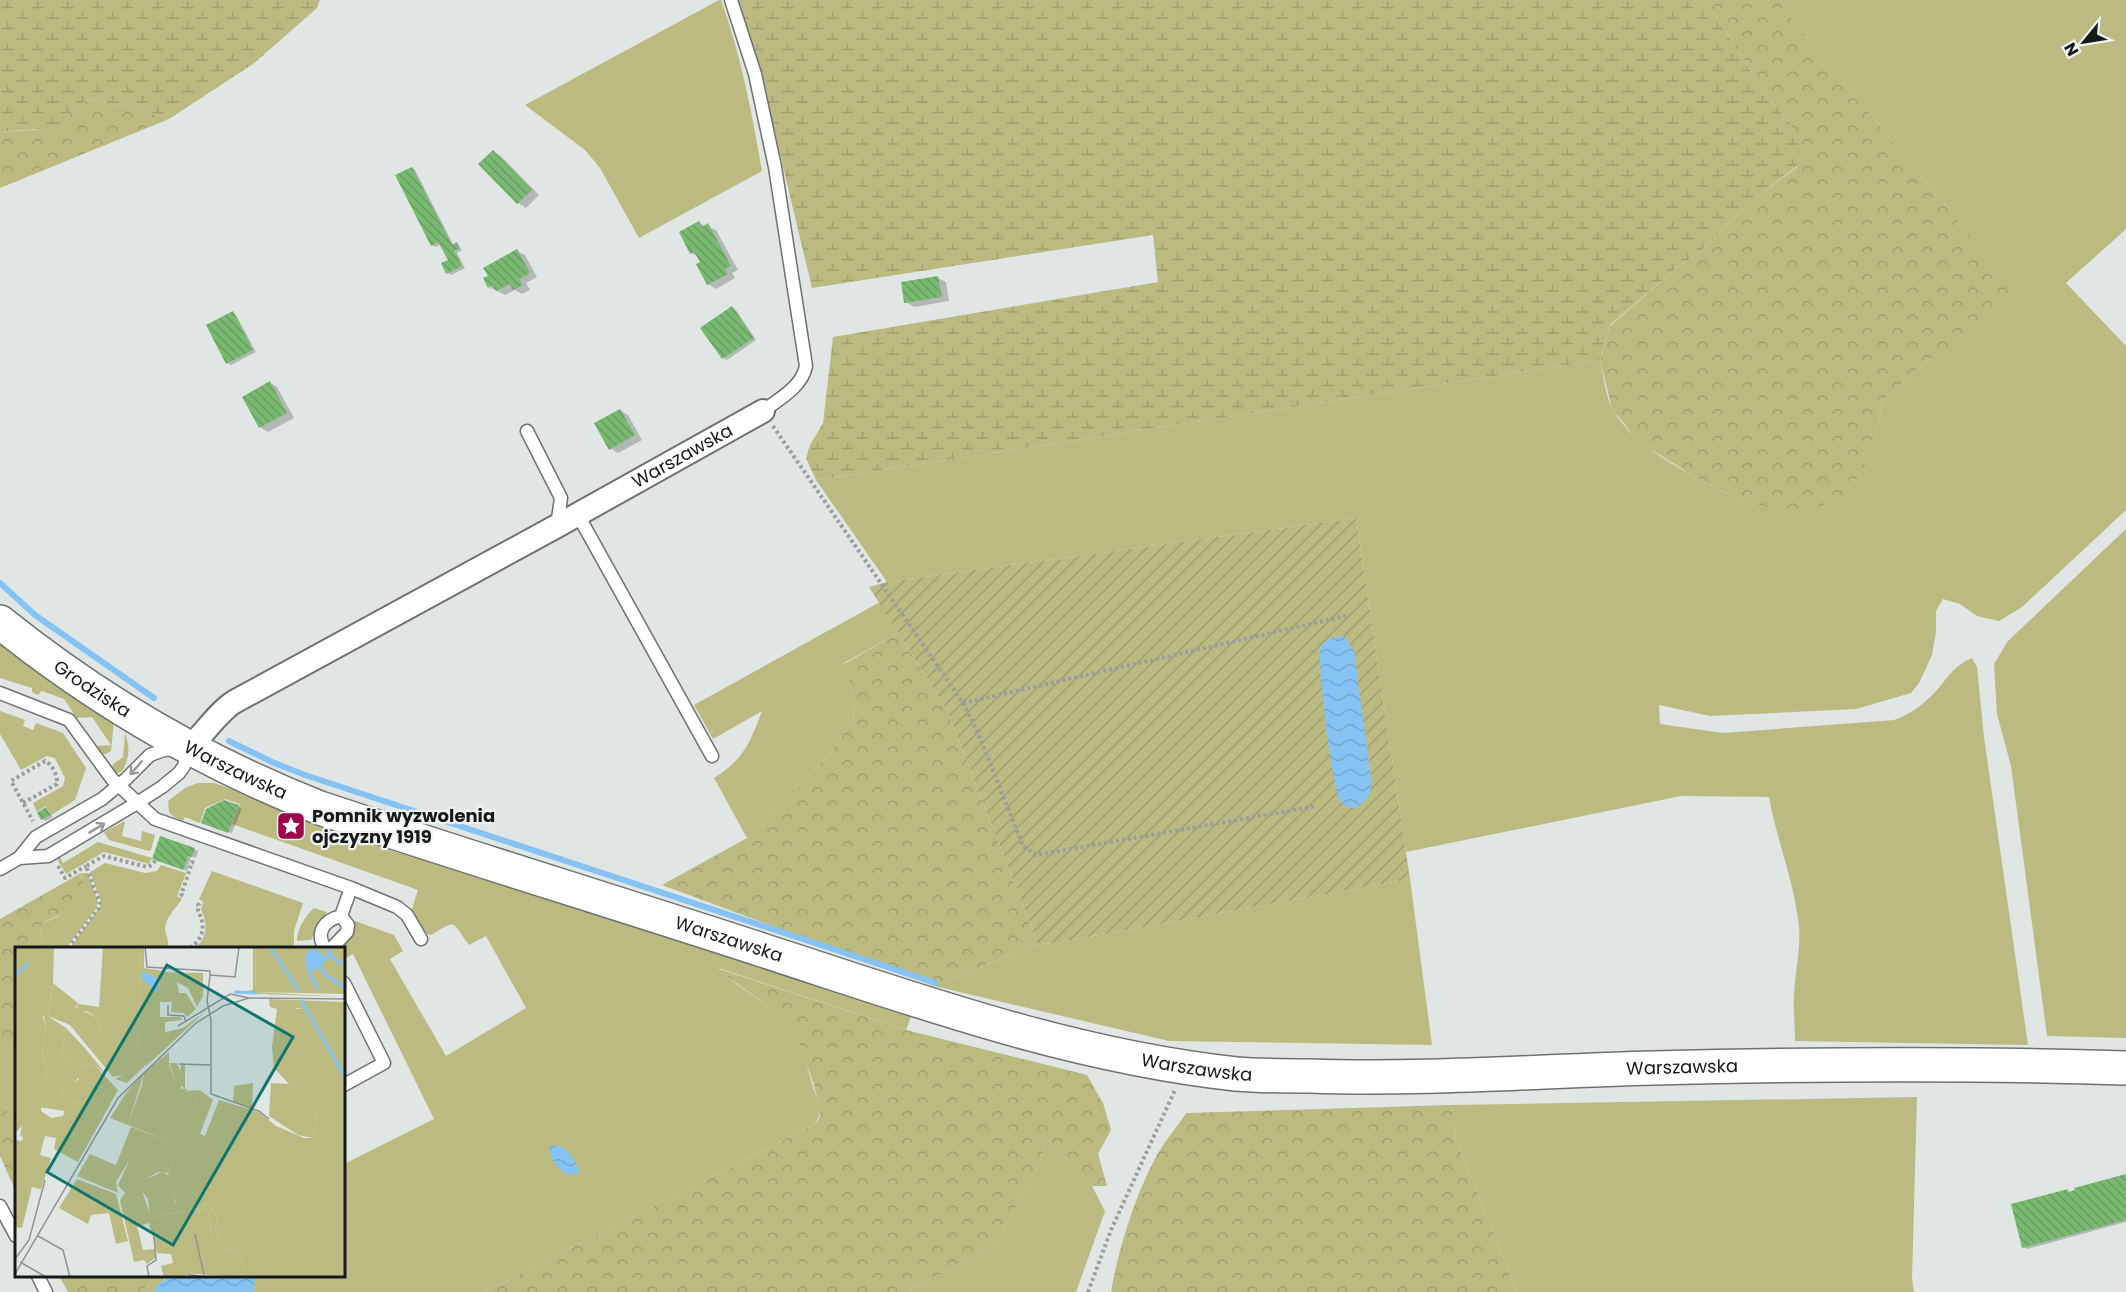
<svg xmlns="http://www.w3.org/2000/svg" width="2126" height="1292" viewBox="0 0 2126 1292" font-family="Poppins,sans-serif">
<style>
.grass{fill:#bbba81}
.forest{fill:url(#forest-crowns)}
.wetland{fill:url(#wetland-marsh)}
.garden{fill:url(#garden-furrows)}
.water{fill:url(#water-waves)}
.shadow{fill:#0003}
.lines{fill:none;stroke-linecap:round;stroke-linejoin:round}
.stream{stroke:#86c3f5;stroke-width:6}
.building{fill:url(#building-back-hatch)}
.lane-casing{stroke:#6c7270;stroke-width:15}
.street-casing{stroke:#6c7270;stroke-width:26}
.secondary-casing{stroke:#6c7270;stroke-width:36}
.path{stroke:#9a9e9c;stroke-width:4;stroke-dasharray:3 3;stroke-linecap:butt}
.lane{stroke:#fff;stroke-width:12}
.street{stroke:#fff;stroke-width:22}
.secondary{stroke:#fff;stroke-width:33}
.oneway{stroke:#979897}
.labels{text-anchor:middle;stroke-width:4.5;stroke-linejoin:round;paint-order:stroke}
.street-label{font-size:18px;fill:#171918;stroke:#edf3f1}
.poi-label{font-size:18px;font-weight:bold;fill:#171918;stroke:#edf3f1;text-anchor:start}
.inset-river{fill:none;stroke:#86c3f5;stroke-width:3}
.inset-road{fill:none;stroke:#909492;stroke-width:1.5}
.view{fill:#0f766e;fill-opacity:0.15;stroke:#0f766e;stroke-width:3}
.inset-edge{fill:none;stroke:#171918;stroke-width:3}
</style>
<defs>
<pattern id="forest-crowns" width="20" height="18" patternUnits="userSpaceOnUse" patternTransform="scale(1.5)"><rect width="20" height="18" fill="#bbba81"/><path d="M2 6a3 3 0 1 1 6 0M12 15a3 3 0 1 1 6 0" fill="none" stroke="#a09f6f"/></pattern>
<pattern id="wetland-marsh" width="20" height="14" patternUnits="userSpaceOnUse" patternTransform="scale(1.5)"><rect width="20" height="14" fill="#bbba81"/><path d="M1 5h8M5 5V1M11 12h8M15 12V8" fill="none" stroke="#a09f6f"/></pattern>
<pattern id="garden-furrows" width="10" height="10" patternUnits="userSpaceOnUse" patternTransform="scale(1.5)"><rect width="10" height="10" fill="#bbba81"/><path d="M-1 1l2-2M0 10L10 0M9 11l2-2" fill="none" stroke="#a09f6f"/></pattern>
<pattern id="water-waves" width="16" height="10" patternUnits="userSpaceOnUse" patternTransform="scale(1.5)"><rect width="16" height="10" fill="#86c3f5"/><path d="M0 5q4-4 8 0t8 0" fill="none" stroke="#73a7d1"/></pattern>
<pattern id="building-back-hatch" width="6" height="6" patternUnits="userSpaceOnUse" patternTransform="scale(1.5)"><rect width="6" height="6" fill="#7ab971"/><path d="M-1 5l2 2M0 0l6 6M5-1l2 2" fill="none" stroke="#699e61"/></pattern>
</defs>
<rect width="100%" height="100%" fill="#e0e6e4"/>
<!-- grass -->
<path class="grass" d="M 719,0 L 721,0 C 741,55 752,114 762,171 L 639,238 L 600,168 L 585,150 L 525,105 Z
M 1780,0 L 2126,0 L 2126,229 L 2066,283 L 2126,346 L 2126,510 L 2022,607 L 1999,621 L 1977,616 L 1960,604 L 1943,599 L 1936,611 L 1936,632 L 1932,655 L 1919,683 L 1911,693 L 1856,709 L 1710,716 L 1659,705 L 1660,724 L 1723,733 L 1894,720 C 1912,714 1925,703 1937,690 C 1948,677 1955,665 1972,658 L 1977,667 L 1984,737 L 2028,1045 L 1795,1041 C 1795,1026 1793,1010 1794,995 C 1795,972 1801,949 1799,926 C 1794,881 1777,841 1769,797 L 1681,796 L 1406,852 L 1356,518 L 887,582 L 816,480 L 1600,360 C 1603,374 1606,397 1613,410 C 1637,452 1702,480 1744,502 L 1872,452 L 1883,400 L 1930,359 L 1947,207 L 1791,19 L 1787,9 Z
M 2126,529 L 2126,1038 L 2047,1036 L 2011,766 L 1997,714 L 1994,664 L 2008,641 Z
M 880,602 L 898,633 L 844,663 L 855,701 L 853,720 L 829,755 L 808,777 L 786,795 L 764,825 L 747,838 L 714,778 C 744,759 750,743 762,711 L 713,739 L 694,705 Z
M 0,640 L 114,721 L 111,751 L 106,754 L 102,754 L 97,746 L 111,745 L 92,717 L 77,718 L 64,699 L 42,691 L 38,695 L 32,692 L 32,688 L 0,678 Z
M 0,711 L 25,720 L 23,726 L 33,730 L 36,723 L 63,733 L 86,768 L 75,800 L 51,815 L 46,806 L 37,812 L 33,803 L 63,786 L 65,778 L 55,758 L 47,756 L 21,770 L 0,734 Z
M 125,733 C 130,747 130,758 122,771 L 116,774 L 112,769 L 113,764 L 123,757 Z
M 198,783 L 214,783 L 235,790 L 300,819 L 395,852 L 472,871 L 912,1014 L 906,1030 L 718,968 C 737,989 782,1010 796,1034 C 804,1049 808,1070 813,1087 C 818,1100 825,1115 813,1125 L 485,1292 L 254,1292 L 255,1276 L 344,1276 L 344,1164 L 434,1119 L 353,954 L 344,959 L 344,948 L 339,948 L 351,936 L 355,921 L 394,935 L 403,951 L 390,959 L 446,1056 L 526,1008 L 486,936 L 469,945 C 451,922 459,918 431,935 L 427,934 L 411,912 L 418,890 L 232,824 L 240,804 L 225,799 L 205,808 L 200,823 L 185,817 L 183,821 L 174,817 L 169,812 L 168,801 L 185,788 Z
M 125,821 L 122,836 L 141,841 L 142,831 L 155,835 L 151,850 L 149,851 L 109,840 L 104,832 Z
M 98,842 L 152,858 L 149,864 L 104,852 L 66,874 L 57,859 L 60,857 L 63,863 Z
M 105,863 L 145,873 L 157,871 L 161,865 L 186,873 L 177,896 L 182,899 C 176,908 165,918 165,929 C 166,937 170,941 167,948 L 70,948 L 102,904 L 90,872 Z
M 212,871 L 303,903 L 294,931 L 294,948 L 195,948 C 208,937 208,924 201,909 L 203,902 L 199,899 Z
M 81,873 L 88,873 L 98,902 L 96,909 L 66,948 L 45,948 C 40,939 39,933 43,923 L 59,916 L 84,891 Z
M 1410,879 L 1432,1045 L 1169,1041 L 934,986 L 1038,944 L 1055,943 Z
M 314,908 L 327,912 L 311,940 L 297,941 C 297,929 305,916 314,908 Z
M 16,1042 L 16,1120 L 7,1111 L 0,1099 L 0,1049 Z
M 1917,1097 L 1912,1278 L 1914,1292 L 1517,1292 L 1456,1140 L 1451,1105 Z
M 1047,1139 L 1092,1186 L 1105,1211 L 1076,1292 L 905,1292 L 994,1246 L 1040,1163 Z
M 157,1276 L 169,1276 L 159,1284 L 153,1292 L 142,1292 Z"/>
<!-- forest -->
<path class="forest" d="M 1705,0 L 1780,0 L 1787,9 L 1792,20 L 1947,207 L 2015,297 L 1930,359 L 1883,400 L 1872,452 L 1846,499 L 1794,513 L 1744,502 L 1695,477 L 1639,442 L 1612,409 L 1600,360 L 1610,326 L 1675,269 L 1700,252 L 1729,222 L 1758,196 L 1796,168 L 1802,155 L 1790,123 L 1766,95 Z
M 90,100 L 136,108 L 169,119 L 0,188 L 0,132 L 62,128 L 73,109 Z
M 898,633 L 947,710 L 1038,944 L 934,986 L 662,885 L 747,838 L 764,825 L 786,795 L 808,777 L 829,755 L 853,720 L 855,701 L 844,664 Z
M 81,873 C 81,879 85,886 84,892 C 82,911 55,915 43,923 C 39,933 40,939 45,948 L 16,948 L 16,1042 L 0,1049 L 0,919 Z
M 716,968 L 906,1030 L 1087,1075 L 1103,1103 L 1111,1130 L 1098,1154 L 1107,1186 L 1092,1186 L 1047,1139 L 1040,1163 L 994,1246 L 905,1292 L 485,1292 L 813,1125 C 817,1122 820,1119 820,1114 C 820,1097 798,1033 786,1022 C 765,1002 739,986 716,968 Z
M 0,1099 L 7,1111 L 16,1120 L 16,1192 L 0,1156 Z
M 1451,1105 L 1456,1140 L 1517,1292 L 1111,1292 C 1118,1250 1136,1193 1157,1155 C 1165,1141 1177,1127 1186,1113 Z
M 59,1276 L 157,1276 L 142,1292 L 68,1292 Z"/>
<!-- wetland -->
<path class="wetland" d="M 0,0 L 320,0 L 317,8 L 253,64 L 169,119 L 136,108 L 90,100 L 73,109 L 62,128 L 47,135 L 37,129 L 0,132 Z
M 738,0 L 1705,0 L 1766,95 L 1790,123 L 1803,155 L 1796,167 L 1758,196 L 1729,222 L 1700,252 L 1675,269 L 1610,325 L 1600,360 L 816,480 L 806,458 L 810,445 L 823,423 L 833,337 L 1158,282 L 1153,235 L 812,288 L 761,75 L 746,34 Z"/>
<!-- garden -->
<path class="garden" d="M 1356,518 L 1410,879 L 1055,943 L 1038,944 L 947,710 L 869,587 L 887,582 Z"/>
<!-- water -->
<path class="water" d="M 1344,636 L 1354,651 L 1371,778 C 1372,795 1369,798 1356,808 C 1349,808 1344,807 1340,800 C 1332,787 1317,662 1320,646 L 1330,638 Z
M 556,1145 C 568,1148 575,1160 579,1171 L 577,1174 L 566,1174 L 556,1165 L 549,1151 L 551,1147 Z
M 169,1276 L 255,1276 L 254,1292 L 153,1292 L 159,1284 Z"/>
<!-- shadow -->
<path class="shadow" d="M 494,152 L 501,156 L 539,195 L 526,208 L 518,203 L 480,164 Z
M 412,168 L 415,170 L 454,246 L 457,244 L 462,250 L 457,253 L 465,268 L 451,275 L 448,273 L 450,261 L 441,244 L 436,247 L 432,245 Z
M 699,223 L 716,230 L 738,270 L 732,273 L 735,278 L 716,289 L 708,284 L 702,262 L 699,257 L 691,253 Z
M 517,251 L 525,255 L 537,277 L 526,283 L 530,290 L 522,294 L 515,290 L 505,295 L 489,287 Z
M 938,278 L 946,282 L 949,301 L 914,307 L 906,302 Z
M 732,308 L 736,310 L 756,340 L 727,360 L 723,358 L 703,328 Z
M 232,313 L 236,315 L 256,352 L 231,365 L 228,363 Z
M 270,383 L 277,387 L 294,418 L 268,432 L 260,427 Z
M 620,410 L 628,415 L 642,440 L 618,453 L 610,448 Z
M 224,801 L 242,808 L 232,833 L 206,824 Z
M 46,809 L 53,817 L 46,821 L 42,819 Z
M 161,838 L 198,851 L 196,858 L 191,856 L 187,871 L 157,860 Z
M 2126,1176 L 2126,1222 L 2027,1249 L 2023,1247 L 2068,1191 L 2071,1193 L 2077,1191 Z"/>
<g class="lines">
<!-- stream -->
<path class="stream" d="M 0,583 L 35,615 L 154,698
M 229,741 L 272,762 L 305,775 L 936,983"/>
</g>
<!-- building -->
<path class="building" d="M 493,150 L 532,190 L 517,204 L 478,164 Z
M 412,167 L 452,245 L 457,242 L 460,248 L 454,251 L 462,266 L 446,274 L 441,263 L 448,260 L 438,242 L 431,246 L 395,175 Z
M 699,221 L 702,227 L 708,223 L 731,266 L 725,269 L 728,274 L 707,285 L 696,264 L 700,262 L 694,252 L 690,254 L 679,232 Z
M 517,249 L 530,273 L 519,279 L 523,285 L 513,290 L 510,284 L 496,291 L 492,285 L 488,288 L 483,278 L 488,276 L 483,268 Z
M 938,276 L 942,297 L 904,303 L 901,282 Z
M 732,306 L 754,338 L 722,359 L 700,328 Z
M 233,311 L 253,350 L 226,364 L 206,325 Z
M 270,381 L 287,413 L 259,428 L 242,397 Z
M 620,409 L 635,435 L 609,450 L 594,423 Z
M 224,800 L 239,805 L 228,833 L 201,823 L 206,809 Z
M 46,807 L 51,815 L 41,820 L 37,813 Z
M 160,836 L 195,848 L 192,857 L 188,856 L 183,870 L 152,859 Z
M 2126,1174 L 2126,1220 L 2022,1248 L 2011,1204 L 2068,1189 L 2068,1192 L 2075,1190 L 2074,1188 Z"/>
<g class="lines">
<!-- lane casing -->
<g class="lane-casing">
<path id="lane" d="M 731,0 L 755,74 L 775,167 L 806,366 C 802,387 779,399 763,411
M 527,431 L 561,498 L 557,526
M 578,515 L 712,756
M 0,693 L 69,720 L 112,779 L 155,819 L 351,888 L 397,907 L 407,915 L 421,939
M 0,869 L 19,858 L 36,837 L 102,799 L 126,779 L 150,755 L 164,750 L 189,748 L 184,766 L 179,773 L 162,787 L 137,803 L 48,856 L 19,858
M 341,916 L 351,888
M 325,948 C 315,933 324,920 341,916
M 332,948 L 347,932 L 348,925 L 341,916
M 344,983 L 384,1063 L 344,1085
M 0,1206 L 16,1236
M 38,1276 L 46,1292"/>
</g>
<!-- street casing -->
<g class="street-casing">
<g id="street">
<path id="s1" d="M 189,748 C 204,734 218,712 234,702 L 557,526 L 763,411"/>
</g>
</g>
<!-- secondary casing -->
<g class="secondary-casing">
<g id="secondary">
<path id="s2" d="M 0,622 C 97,700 205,763 320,808 C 467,857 615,902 762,950 C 919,1001 1071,1056 1236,1074 C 1261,1076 1286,1076 1310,1076 C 1425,1080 1539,1071 1653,1068 C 1811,1064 1969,1063 2126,1068"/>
</g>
</g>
<!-- path -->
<path class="path" d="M 773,426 L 963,703 L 978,733 L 1023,846 L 1036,855 L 1317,806
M 963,703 L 1346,616
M 23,803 L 57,784 C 58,776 52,764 45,761 L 11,781 L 33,821
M 58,866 L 65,878 L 86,866
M 183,896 L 181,894 C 186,883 188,874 192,862 L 195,863
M 68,948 L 99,908 L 100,904 L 86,866 L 104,856 L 147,867 L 152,865 L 156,860
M 190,948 C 204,938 206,925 198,911 L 199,905 L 196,903
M 1088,1292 L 1111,1230 L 1175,1090"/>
<!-- lane -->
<use href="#lane" class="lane"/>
<!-- street -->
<use href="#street" class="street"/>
<!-- secondary -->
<use href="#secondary" class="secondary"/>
</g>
<!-- one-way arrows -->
<defs><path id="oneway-shaft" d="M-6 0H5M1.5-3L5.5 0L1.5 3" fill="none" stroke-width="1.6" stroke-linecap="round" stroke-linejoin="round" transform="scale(1.5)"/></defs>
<g class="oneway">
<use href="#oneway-shaft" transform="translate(136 768) rotate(132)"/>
<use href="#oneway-shaft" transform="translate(97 828) rotate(-31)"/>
</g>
<!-- icons -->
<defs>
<g id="sight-square" transform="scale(1.5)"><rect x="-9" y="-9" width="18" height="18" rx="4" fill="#9f054b" stroke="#edf3f1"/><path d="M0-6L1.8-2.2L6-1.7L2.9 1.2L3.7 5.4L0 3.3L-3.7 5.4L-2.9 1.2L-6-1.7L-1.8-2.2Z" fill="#fff"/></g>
</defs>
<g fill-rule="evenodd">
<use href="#sight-square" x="291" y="826"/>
</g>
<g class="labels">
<!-- street labels -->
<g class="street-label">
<text dy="6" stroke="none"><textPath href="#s1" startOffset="576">Warszawska</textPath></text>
<text dy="6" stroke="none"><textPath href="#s2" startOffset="114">Grodziska</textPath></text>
<text dy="6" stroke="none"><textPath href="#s2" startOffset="279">Warszawska</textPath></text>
<text dy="6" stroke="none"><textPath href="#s2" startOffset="801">Warszawska</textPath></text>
<text dy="6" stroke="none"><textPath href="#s2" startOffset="1287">Warszawska</textPath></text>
<text dy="6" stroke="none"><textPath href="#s2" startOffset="1773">Warszawska</textPath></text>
</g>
<!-- poi labels -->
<g class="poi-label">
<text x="312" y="822">Pomnik wyzwolenia<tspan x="312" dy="21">ojczyzny 1919</tspan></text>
</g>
</g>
<!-- overview -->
<g transform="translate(15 947)">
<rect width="330" height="330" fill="#e0e6e4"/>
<path d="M 0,0 L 39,0 L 38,36 L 64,57 L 60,60 L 85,72 L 84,82 L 101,101 L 100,117 L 108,128 L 98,130 L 55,78 L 33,69 L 38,37 L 28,70 L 31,79 L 27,108 L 32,123 L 30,135 L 46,135 L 48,151 L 27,156 L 26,164 L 36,171 L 48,169 L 50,163 L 88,170 L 63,215 L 39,202 L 41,191 L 30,189 L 25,208 L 36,211 L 26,242 L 17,240 L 7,281 L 0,280 L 0,193 L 7,194 L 1,218 L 8,190 L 5,189 L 7,179 L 0,186 ZM 126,0 L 129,0 L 129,21 L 149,24 L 144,25 L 145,45 L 156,54 L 155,43 L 163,27 L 174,30 L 176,38 L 188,49 L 182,60 L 173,41 L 162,35 L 164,46 L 171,46 L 181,62 L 172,70 L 169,66 L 156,65 L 157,55 L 145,55 L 145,70 L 165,70 L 168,73 L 150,75 L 150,85 L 168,81 L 191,64 L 128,122 L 141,107 L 132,110 L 122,106 ZM 238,0 L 241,0 L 240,45 L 330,50 L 218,46 L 238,43 ZM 51,81 L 68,99 L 92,128 L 81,119 L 62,118 L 47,111 ZM 154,116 L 162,116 L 165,124 L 166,118 L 170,118 L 170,142 L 160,133 ZM 129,126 L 113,178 L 95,171 L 111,146 ZM 66,130 L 75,136 L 75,151 L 57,157 L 60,136 ZM 238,136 L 237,161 L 218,155 L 219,139 ZM 256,136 L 274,137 L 302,167 L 298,191 L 283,188 L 254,169 ZM 185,143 L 153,226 L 143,225 L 131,232 L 128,247 L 136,270 L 192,261 L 201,309 L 212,308 L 218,330 L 172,326 L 170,330 L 149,330 L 146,319 L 158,316 L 156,307 L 142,306 L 134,276 L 122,279 L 128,303 L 140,302 L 140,311 L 132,317 L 129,313 L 119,315 L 105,253 L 110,246 L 103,238 L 115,212 L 101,235 L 103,246 L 62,229 L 75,207 L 101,218 L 116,180 L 151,193 L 171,144 ZM 62,232 L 101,247 L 113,294 L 101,297 L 94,266 L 76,268 L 73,277 L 44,261 Z" fill="#bbba81"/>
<path d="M 88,0 L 126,0 L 122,106 L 132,110 L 143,106 L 112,136 L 100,132 L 108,128 L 100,117 L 101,102 L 84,82 L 85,72 L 71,64 L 60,64 L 64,57 L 84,60 ZM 144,25 L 188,26 L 188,49 L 176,38 L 174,30 L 163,27 L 155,43 L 157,53 L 145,54 L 145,34 L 141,30 ZM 38,36 L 33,69 L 51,81 L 47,111 L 62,118 L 81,119 L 103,143 L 88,170 L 24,160 L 28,147 L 48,150 L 46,135 L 30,135 L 32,123 L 27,108 L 31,79 L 28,64 L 33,38 ZM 62,131 L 75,136 L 75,151 L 57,157 ZM 254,52 L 330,55 L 330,65 L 318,61 L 309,64 L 281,61 L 265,74 L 263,94 L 257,100 L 262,62 L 255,60 ZM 154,105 L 154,119 L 160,133 L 166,135 L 166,142 L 127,138 L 129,126 ZM 147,225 L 155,229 L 160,256 L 196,259 L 203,272 L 200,280 L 203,292 L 210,302 L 223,305 L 232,330 L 218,330 L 212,309 L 201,310 L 192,261 L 135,270 L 133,252 L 125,242 L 131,232 Z" fill="#bbba81" fill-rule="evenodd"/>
<path d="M 241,0 L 330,0 L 330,47 L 240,45 ZM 318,61 L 330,65 L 330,330 L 232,330 L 223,305 L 210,302 L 203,292 L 200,280 L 203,272 L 196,259 L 161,257 L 153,226 L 185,143 L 198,153 L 185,187 L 190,189 L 204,153 L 244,165 L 261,179 L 289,191 L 298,191 L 302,167 L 259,121 L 257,100 L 263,94 L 265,71 L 275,62 Z" fill="#bbba81"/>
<path d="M 127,138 L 172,142 L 151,193 L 113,178 Z" fill="#bbba81"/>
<path d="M 299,1 L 313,12 L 292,24 L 290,8 ZM 127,24 L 143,32 L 143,46 L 127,32 Z" fill="#86c3f5"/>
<path class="inset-river" d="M 255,0 L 284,44M 309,0 L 323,15 L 330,17M 302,17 L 312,29 L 330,41M 0,29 L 13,16M 303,42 L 294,26 L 316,8M 219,45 L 242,46M 286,53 L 330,130"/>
<path class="inset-road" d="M 130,0 L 132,20 L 195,24 L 195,28 L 220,30 L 224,0M 195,28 L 192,54 L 196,73 L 196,147 L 244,164 L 254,172M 153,58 L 153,68 L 169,69 L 171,75M 163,79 L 215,47 L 234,51M 164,117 L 195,118M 180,287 L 189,328M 23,289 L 48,303 L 55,330M 0,312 L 14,293 L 30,233M 5,315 L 31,330M 0,327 L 103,151 L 181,76 L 208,59 L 234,51 L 330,52M 172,327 L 190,330M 134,330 L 132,319 L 141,313 L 139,290"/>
<path class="view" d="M 152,18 L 278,90 L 158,298 L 32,225 Z"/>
<rect width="330" height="330" class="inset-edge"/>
</g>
<!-- north arrow -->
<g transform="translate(2084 42) rotate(240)" stroke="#edf3f1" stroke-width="4.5" paint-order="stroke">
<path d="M0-4.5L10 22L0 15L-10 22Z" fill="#171918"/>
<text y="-9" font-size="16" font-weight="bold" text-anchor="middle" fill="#171918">N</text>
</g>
</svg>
